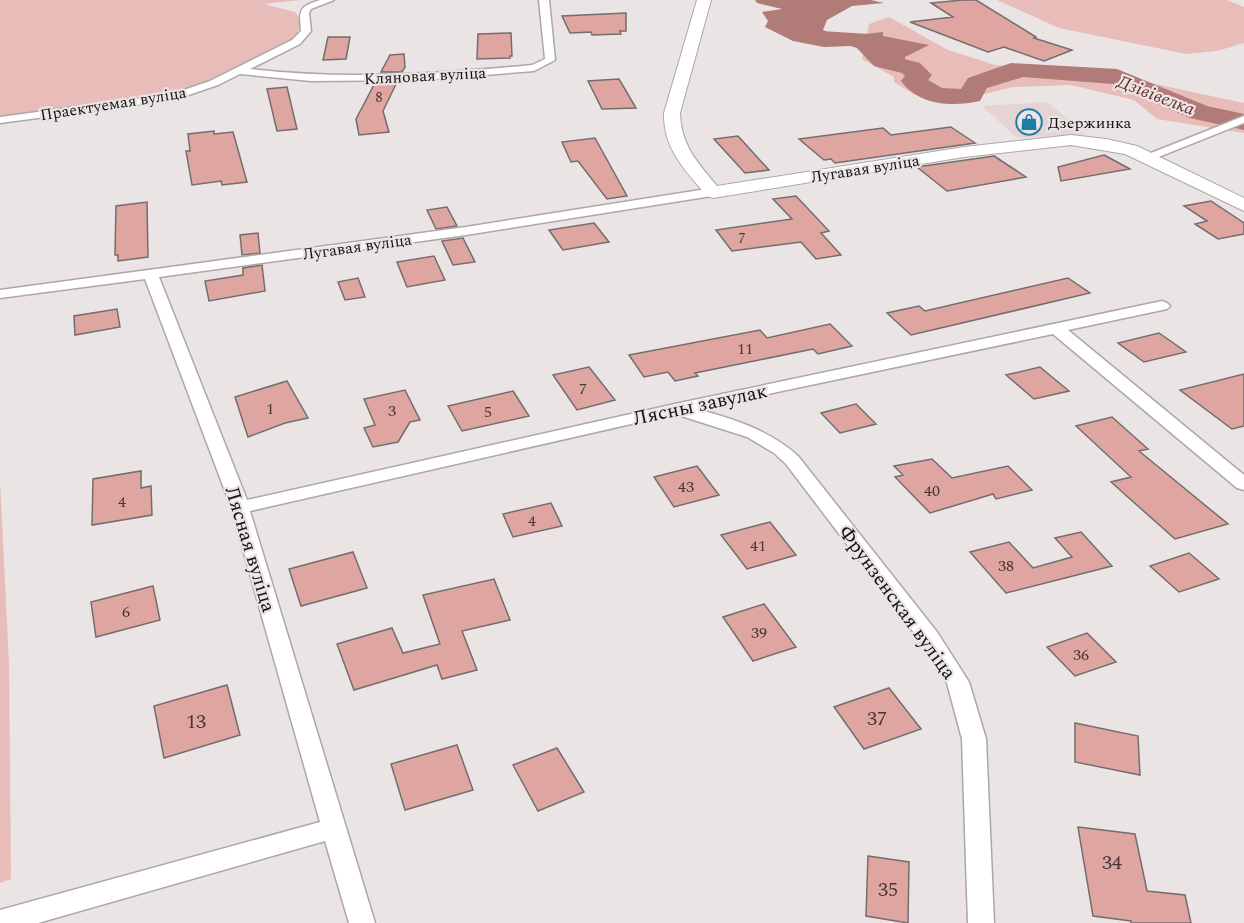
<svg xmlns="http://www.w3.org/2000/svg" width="1244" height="923" viewBox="0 0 1244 923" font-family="Spectral,serif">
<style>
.built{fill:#e4d5d4}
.green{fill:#e8bdb9}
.water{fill:#b17b77}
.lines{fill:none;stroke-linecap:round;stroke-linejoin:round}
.river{fill:#b17b77;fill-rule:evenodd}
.building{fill:#dfa6a1;stroke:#736d6d;stroke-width:1.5}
.street-casing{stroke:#ada7a6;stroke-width:3}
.secondary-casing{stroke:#ada7a6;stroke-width:2}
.street{fill:#fff;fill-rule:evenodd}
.secondary{fill:#fff;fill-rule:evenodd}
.labels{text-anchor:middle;stroke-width:4.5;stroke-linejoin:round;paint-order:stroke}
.far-number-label{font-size:14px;fill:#463635}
.far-street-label{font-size:16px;fill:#131111;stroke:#eae4e4}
.far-poi-label{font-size:16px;fill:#131111;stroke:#eae4e4;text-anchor:start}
.number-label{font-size:16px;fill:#463635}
.far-water-label{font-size:18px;font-style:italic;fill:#6b2725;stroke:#eae4e4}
.street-label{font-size:20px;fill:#131111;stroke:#eae4e4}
.near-number-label{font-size:20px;fill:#463635}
</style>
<rect width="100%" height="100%" fill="#eae4e4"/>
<!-- built -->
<path class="built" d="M 1048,102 L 1085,134 L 1017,138 L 982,106 Z"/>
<!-- green -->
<path class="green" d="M 0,0 L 301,0 L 264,4 L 295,12 L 301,20 L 297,35 L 286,43 L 212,79 L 158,100 L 0,116 Z
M 997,0 L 1227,0 L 1244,7 L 1244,43 L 1217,51 L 1186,54 L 1059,28 Z
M 889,17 L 948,50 L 995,65 L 1095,71 L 1244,103 L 1244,133 L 1157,119 L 1134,100 L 1071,85 L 1013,87 L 985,94 L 915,95 L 894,82 L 894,77 L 862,59 L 869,24 Z
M 0,482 L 9,663 L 11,879 L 0,883 Z"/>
<!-- water -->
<path class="water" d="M 755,0 L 871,0 L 884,3 L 852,6 L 827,20 L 823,30 L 839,37 L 883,32 L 883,36 L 929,45 L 905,57 L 905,62 L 911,68 L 890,70 L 871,62 L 874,54 L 851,46 L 824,47 L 793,41 L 765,27 L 768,21 L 762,12 L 782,9 L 757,3 Z"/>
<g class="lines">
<!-- river -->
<path class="river" d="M 791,0 L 813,0 L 821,31 L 869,34 L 892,56 L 920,63 L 932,75 L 928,80 L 942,88 L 961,89 L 968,78 L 1011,63 L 1117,69 L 1207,106 L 1244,114 L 1244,130 L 1190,118 L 1113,84 L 1023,77 L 987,88 L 980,101 C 953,107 919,106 901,81 L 905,76 L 902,73 L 874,66 L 855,46 L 803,43 L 799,38 Z"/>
</g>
<!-- building -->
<path class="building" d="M 963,0 L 976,0 L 1036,37 L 1034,38 L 1072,50 L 1044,61 L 1004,47 L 988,52 L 910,22 L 953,17 L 931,3 Z
M 626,13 L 626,31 L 620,31 L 621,34 L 592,35 L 591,32 L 570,33 L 562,16 Z
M 511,33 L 512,56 L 510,56 L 510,58 L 477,59 L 478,34 Z
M 328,37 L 350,37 L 346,59 L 323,60 Z
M 404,54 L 405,67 L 402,72 L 381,72 L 390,55 Z
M 619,79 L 636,108 L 602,109 L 588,81 Z
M 397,82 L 383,111 L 389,132 L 359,135 L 356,119 L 375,83 Z
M 287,87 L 297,129 L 277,131 L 267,89 Z
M 951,127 L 975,143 L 835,163 L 831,159 L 824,160 L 799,139 L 883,128 L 891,135 Z
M 214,131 L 214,134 L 233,132 L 247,182 L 222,185 L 221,181 L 192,185 L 186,151 L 190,151 L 188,134 Z
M 738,136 L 769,170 L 745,173 L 714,139 Z
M 595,138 L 627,196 L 607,199 L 578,161 L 571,162 L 562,142 Z
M 1104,155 L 1130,169 L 1061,181 L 1058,167 Z
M 994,156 L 1026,177 L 947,191 L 917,167 Z
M 796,196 L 829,231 L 821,233 L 841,255 L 816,259 L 801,242 L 732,251 L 716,230 L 792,219 L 773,199 Z
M 1211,201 L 1244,223 L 1244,234 L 1218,239 L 1195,224 L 1207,221 L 1184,206 Z
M 147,202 L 148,257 L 118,261 L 118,255 L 115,255 L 116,206 Z
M 447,207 L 457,226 L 436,229 L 427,210 Z
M 594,223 L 609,242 L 563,250 L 549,230 Z
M 258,233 L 260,253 L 242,255 L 240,235 Z
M 463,238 L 475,262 L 453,265 L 442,241 Z
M 434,256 L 445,280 L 407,287 L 397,262 Z
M 262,265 L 265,291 L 209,301 L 205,281 L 243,275 L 243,268 Z
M 358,278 L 365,297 L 345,300 L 338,282 Z
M 1068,278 L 1090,293 L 911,335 L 887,313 L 919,306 L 925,311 Z
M 117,309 L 120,327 L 75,335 L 74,316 Z
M 830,324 L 852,346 L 818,354 L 813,349 L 695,373 L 698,376 L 675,381 L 668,372 L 644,377 L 629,355 L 760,330 L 767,338 Z
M 1159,333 L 1186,352 L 1144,362 L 1118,343 Z
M 589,367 L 615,400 L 577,410 L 553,375 Z
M 1040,367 L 1069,391 L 1034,399 L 1006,375 Z
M 1244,374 L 1244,426 L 1232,429 L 1180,390 Z
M 287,381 L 308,418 L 285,423 L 248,437 L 235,397 Z
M 405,390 L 420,420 L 410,422 L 398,442 L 373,447 L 364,428 L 375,425 L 364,399 Z
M 513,391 L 529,416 L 462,431 L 448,406 Z
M 856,404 L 876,424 L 840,433 L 821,413 Z
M 1112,417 L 1148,449 L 1139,451 L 1228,524 L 1175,539 L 1111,482 L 1131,477 L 1076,426 Z
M 932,459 L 952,478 L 1008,466 L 1032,490 L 996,499 L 993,494 L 930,513 L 895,477 L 903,475 L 894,466 Z
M 697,466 L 719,495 L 674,507 L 654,477 Z
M 141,471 L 141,488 L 151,486 L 152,515 L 92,525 L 93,479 Z
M 551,503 L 562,526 L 513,537 L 503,514 Z
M 770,522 L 796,555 L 747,569 L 721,535 Z
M 1081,532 L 1112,566 L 1006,593 L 970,552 L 1009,542 L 1033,568 L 1072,557 L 1055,538 Z
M 353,552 L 367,588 L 301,606 L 289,569 Z
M 1189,553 L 1219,579 L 1179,592 L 1150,566 Z
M 494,579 L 510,620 L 462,631 L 477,670 L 442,679 L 437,665 L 354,690 L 337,644 L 392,628 L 403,653 L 440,644 L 423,595 Z
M 153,586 L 160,620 L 96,637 L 91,602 Z
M 764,604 L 796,647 L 753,661 L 723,617 Z
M 1087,633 L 1116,662 L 1075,676 L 1047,647 Z
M 227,685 L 240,735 L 164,758 L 154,706 Z
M 889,688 L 921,729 L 864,749 L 834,707 Z
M 1075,723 L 1138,736 L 1140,775 L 1075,762 Z
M 457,745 L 473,790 L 405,810 L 391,764 Z
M 557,748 L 584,792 L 538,811 L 513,765 Z
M 1078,827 L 1135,834 L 1147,891 L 1185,895 L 1191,923 L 1131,923 L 1131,921 L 1093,916 Z
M 868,856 L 909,862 L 908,923 L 866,916 Z"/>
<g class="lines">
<!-- street casing -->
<g class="street-casing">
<path id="street" d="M 320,0 L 334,0 L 311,9 L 309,13 L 311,31 L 300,44 L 250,69 C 344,80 438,74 532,65 L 545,59 L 539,0 L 549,0 L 555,60 L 534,71 L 423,80 L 311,81 L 240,74 L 218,85 L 174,100 L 0,123 L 0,117 L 172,94 L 210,81 L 292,40 L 301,31 C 299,9 299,7 320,0 Z
M 1244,116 L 1244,123 L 1151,160 L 1147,161 L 1141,157 Z
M 713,188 L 719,192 L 718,195 L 466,235 L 159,277 L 247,500 L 675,404 L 1162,301 L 1167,303 L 1170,306 L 1167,309 L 1068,330 L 1244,475 L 1244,490 L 1237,488 L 1053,334 L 697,409 C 734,419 769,430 798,456 L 937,632 L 969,682 L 986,739 L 994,923 L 968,923 L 962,739 L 947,683 L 921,642 L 786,464 L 774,453 L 747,437 L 675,414 L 250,511 L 375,923 L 349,923 L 325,841 L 38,923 L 0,923 L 0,910 L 320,822 L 231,507 L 145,279 L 0,298 L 0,290 L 466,227 Z"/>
</g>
<!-- secondary casing -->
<g class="secondary-casing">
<path id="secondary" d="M 697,0 L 711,0 L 680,113 C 681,145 697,162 717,186 L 964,147 L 1071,135 L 1106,139 L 1137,146 L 1244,198 L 1244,211 L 1125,154 L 1071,145 L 964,157 L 713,198 L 707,196 C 685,170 663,149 664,113 Z"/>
</g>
<!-- street -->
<use href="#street" class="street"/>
<!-- secondary -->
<use href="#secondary" class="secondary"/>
</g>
<!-- icons -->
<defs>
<g id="shop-ring" transform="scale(1.35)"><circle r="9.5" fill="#eae4e4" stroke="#1d7da9" stroke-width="1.5"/><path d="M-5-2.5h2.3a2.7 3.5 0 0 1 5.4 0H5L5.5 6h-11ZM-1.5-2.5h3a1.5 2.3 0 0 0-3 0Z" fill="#1d7da9"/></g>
</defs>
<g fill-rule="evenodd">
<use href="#shop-ring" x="1029" y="122"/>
</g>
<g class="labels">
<!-- far-number labels -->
<g class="far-number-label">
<text x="379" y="102">8</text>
<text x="742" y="243">7</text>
</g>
<!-- far-street labels -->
<g class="far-street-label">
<text transform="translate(425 75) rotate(-3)" y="6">Кляновая вуліца</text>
<text transform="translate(113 103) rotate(-9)" y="6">Праектуемая вуліца</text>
<text transform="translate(865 168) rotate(-9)" y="6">Лугавая вуліца</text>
<text transform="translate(357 246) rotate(-8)" y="6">Лугавая вуліца</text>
</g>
<!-- far-poi labels -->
<g class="far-poi-label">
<text x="1048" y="128">Дзержинка</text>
</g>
<!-- number labels -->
<g class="number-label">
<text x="745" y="354">11</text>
<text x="583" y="394">7</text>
<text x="270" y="414">1</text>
<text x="392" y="416">3</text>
<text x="488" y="417">5</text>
<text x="686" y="492">43</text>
<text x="932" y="496">40</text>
<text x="122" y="507">4</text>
<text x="532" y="526">4</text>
<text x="758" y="551">41</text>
<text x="1006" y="571">38</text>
<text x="126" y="617">6</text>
<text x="759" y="638">39</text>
<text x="1081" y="660">36</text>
</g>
<!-- far-water labels -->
<g class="far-water-label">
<text transform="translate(1156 95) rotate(21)" y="6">Дзівівелка</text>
</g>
<!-- street labels -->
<g class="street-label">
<text transform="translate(700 404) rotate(-12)" y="7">Лясны завулак</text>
<text transform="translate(251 549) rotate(73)" y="7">Лясная вуліца</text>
<text transform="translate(898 602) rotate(54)" y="7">Фрунзенская вуліца</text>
</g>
<!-- near-number labels -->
<g class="near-number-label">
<text x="877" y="725">37</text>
<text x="196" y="728">13</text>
<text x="1112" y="869">34</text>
<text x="888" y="896">35</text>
</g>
</g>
</svg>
